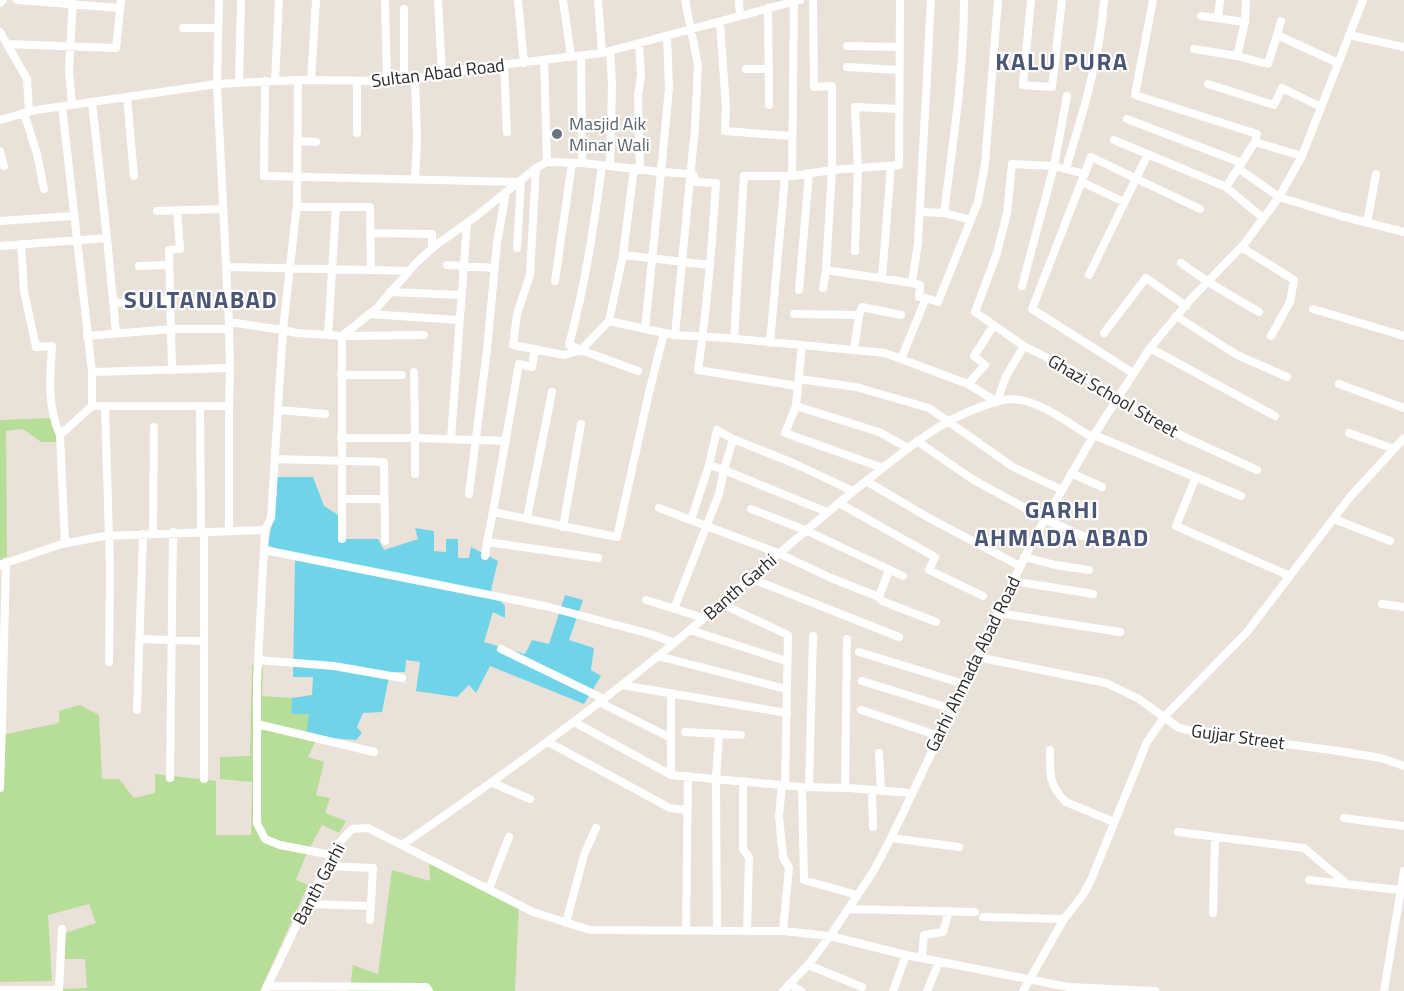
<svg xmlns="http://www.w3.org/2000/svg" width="1404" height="991" viewBox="0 0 1404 991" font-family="'Titillium Web',sans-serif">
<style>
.green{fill:#b7de98}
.water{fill:#70d4e8}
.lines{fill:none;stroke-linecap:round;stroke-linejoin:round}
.minor{stroke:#fff;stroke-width:8}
.worship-dot{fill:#6b7280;stroke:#fff;stroke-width:2}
.labels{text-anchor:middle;stroke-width:4.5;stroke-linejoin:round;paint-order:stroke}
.street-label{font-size:18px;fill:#272727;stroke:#fff}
.worship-label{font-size:18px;fill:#5b616d;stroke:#fff;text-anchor:start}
.district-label{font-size:24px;font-weight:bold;letter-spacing:1.5px;fill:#4a5675;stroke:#fff}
</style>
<rect width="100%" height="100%" fill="#eae1d9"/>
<!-- green -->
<path class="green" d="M 53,418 L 60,442 L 41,442 L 23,429 L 6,431 L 7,557 L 0,560 L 0,420 Z
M 252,665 L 263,668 L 262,696 L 292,698 L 291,714 L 309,714 L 317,738 L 308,757 L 324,762 L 316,795 L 330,798 L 325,813 L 346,821 L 339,833 L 322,825 L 306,855 L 296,880 L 308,885 L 260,991 L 0,991 L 87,988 L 85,959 L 65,959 L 62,934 L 96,923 L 89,904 L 48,915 L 52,981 L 0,982 L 0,726 L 2,735 L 59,723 L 59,711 L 80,705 L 99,715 L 102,779 L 119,779 L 134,798 L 155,793 L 155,774 L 216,781 L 216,835 L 251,835 L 252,782 L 220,779 L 220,757 L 250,756 Z
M 429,859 L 519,905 L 515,991 L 350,991 L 353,965 L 378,974 L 392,870 L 430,881 Z"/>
<!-- water -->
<path class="water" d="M 274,477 L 313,477 L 324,506 L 338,515 L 343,539 L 378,539 L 384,550 L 418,539 L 415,528 L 434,531 L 434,551 L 446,552 L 446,539 L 458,539 L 458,558 L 469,558 L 471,547 L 498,561 L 491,590 L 505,606 L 505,618 L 493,612 L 484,642 L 525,654 L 532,640 L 549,644 L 565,595 L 583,600 L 569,640 L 594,648 L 591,670 L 601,676 L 584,704 L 490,666 L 476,693 L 469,685 L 457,697 L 416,691 L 420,662 L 406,660 L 405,672 L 390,672 L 382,712 L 363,713 L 357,727 L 362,733 L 356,740 L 306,736 L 309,714 L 291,714 L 292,698 L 312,695 L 313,677 L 293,677 L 295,559 L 268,545 L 277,493 Z"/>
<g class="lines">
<!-- minor -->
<path class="minor" d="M 17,0 L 120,8
M 219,0 L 217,84 L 229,324
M 385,0 L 387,81
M 438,0 L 442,74
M 518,0 L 524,63
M 563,0 L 571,57
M 598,0 L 602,53
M 739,0 L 740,16
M 794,0 L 792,176 L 832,170 L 832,86 L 814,87 L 813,0
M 900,0 L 899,165 L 832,170 L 826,270 L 912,283 L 918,243 L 931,0
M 964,0 C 964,71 953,143 944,213 L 971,220
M 1031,0 L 1023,85 L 1052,87 L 1062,0
M 1153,0 L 1135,95 L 1257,134 L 1255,142 L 1302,156
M 0,3 L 3,0
M 768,8 L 769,105
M 404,9 L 404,79
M 1201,16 L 1245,22
M 1218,18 L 1220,0
M 720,22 L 726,107 L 725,131 L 792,136
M 183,28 L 218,28
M 0,32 L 27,79 L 29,112
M 1277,35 L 1281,21
M 1349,35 L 1404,47
M 7,44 L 116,48 L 121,0
M 639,44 L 641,75 L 638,95 L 640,169
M 847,46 L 900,47
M 1194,49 L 1237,56 L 1245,22 L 1246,0
M 610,51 L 612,84 L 610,166
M 581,56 L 582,163
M 1237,56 L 1268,64 L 1277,35 L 1338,63
M 504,65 L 507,132
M 847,67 L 899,70
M 746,69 L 769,69
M 415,78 L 417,141 L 415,179
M 311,80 L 316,0
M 265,81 L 264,176 L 517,182
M 275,81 L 279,0
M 357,81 L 357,133
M 239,83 L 241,0
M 1208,84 L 1274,105 L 1282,88 L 1321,107
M 127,97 L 134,176
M 92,102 L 107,238
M 72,105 L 69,70 L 73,0
M 62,106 L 92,372 L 230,368 L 229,329
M 24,113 L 37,154 L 44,189
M 1127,119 L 1242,163
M 0,120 L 36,110 L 217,84 L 298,80 L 387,81 L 422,78 L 482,67 L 602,53 L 800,0
M 1114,140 L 1226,187 L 1263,218
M 298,141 L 316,142
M 0,151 L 4,166
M 547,162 L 582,163 L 661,172 L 669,88 L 667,37
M 602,165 C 594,226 585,286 569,345 L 581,350 L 609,321 L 623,255 L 634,168
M 536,168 L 530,275 L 517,314 L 513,345 L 564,355 L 581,350 L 638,371
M 1066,168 C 1083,113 1100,58 1104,0
M 1238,168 L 1279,197 L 1341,216 L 1404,232
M 1085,174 L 1054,166 L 1012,164 L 1007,213 L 997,253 L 975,312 L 1024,346 L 1072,370 L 1184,437 L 1257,470
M 1082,182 L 1124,202
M 1226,187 L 1255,142
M 297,207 L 370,207 L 371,270 L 409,271
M 157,211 L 223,209
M 920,212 L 944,213
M 0,221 L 74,216
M 1367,223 L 1376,174
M 370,233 L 432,234 L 432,248
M 21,244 L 24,291 L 36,347 L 52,346 C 50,377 47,406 60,435 L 65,543
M 0,246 L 107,238 L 116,332
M 1241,247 L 1294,280 L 1290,302 L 1271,336
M 517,248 L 521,180
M 855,251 L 858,168 L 855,107 L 899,109
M 623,255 L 710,265
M 1181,263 L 1208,282 L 1259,312
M 447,265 L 494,268
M 139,266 L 169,265
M 226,267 L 371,270
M 1089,275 L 1148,154
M 882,278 L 891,166
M 555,281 L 572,163
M 912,283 L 920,285 L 919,297 L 926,298
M 1022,286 L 1054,166 L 1067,96
M 823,288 L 826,270
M 799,290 L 809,173
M 390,292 L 461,295
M 113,303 L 170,300
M 1313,309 L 1404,336
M 369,314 L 459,320
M 794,314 L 859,315
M 1176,316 L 1237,355 L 1287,377
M 609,321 L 645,329
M 1104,333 L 1146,278 L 1186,306
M 328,335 L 336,207
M 675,335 L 695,127 L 698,65 L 685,0
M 87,336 L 172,329 L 229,329 L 229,324 L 236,323 L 283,330 L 297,203 L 298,80
M 734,339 L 744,176 L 792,176
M 770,343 L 785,176
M 1150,348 L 1275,416
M 535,349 L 532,367 L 519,364 L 493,512 L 617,537 L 648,397 L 664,333
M 854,350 L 859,315 L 862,307 L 901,315
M 901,359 L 926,298 L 938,302 L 978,202 L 985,164 L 998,0
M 172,370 L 169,250 L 180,249 L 177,210
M 92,372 L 92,406 L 229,406 L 229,531
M 1133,373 L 1032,309 L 1091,157 L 1200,209
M 341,375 L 402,375
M 799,379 L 856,387 L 929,408 L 1013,467 L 1062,490
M 968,384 L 985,365 L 974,356 L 994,325
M 1339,384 L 1404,408
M 797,386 L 698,370 C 707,308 712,246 716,183 L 695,182 L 694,175 L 691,174 L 661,172 L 645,329 L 675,335 L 728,338 L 885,353 L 968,384 L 997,402 L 1006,376 L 1024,346
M 200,406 L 201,531
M 229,406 L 230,368
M 796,406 L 802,345
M 105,407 L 110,568 L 109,662
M 279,410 L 325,414
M 1349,433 L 1394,449
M 60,435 L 92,406
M 1094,435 L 1241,496
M 341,438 L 415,438 L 414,372
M 451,439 L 467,223
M 917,441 L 972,479 L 1045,519 L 1082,536 L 1123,543
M 275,459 L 384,462 L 385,541
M 709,465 L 717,430 L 733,439
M 883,468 L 785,433 L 796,406 L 879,432 L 908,448
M 1071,473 L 1102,487
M 415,474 L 415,438 L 506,441
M 1196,477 L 1176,526 L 1290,576
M 866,481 L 929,518 L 1020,566
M 469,494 L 487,350 L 497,243 L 506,192
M 342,499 L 383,499
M 839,503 L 935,557 L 929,570 L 983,596
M 659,508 L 778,553 L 831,578 L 879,597 L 882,601 L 936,622
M 751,509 L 805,530 L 903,576
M 493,512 L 487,542 L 598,558
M 527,518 L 552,392
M 1334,519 L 1390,541
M 691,520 L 709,465 L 724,470 L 733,439 L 793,463 L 853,491
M 563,527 L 581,424
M 153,533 L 154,427
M 342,539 L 342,336 L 424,335
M 264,550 L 265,530
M 485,556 L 487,542
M 1024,557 L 1055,565 L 1089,570
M 0,565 L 62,544 L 104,536 L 265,530 L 271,518 L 283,330 L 297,333 L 342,336 L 376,309 L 416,263 L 436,245 L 474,218 L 536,168 L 547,162 L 544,61
M 750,578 L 899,637
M 1013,581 L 1093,594
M 879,597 L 889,570
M 646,600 L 704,618
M 722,604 L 788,635 L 785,785
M 1382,604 L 1404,607
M 674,609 L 719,494 L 724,470 L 827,512
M 998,613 L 1120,632
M 690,630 L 786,661
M 140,639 L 204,641
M 501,649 L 604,699
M 859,652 L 964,684
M 658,656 L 786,689
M 977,657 L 1106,683 L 1139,699 L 1179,728 L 1197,732 L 1338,751 L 1381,758 L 1404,766
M 258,660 L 334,666 L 402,678
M 862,681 L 952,709
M 622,685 L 787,713
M 671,693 L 671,775
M 599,702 L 671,738
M 137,710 L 143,534
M 861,710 L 939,736
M 574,722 L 671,775 L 802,787 L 849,788 L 912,793
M 0,724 L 2,724 L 6,562
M 257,724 L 374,752
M 685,732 L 741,735
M 548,742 L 670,808 L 687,810
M 1050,750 C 1050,773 1048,785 1066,802 L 1114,822
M 879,753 L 881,791
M 170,778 L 173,532
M 204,779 L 204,531
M 743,781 L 743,849 L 749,857 L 747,931
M 493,783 L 530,799
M 782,785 L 779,816 L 783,857 L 789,868 L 783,931
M 802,787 L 804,880 L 857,895
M 809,787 L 813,636
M 0,788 L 2,724
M 845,788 L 847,639
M 872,790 L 873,827
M 1344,818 L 1404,826
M 1178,832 L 1304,848 L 1347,884
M 891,838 L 959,847
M 402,845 C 495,781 587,715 674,643 C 739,590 799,534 865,482 C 910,447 945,414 1003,400 C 1033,394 1067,423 1092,437
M 332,855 L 280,845 L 265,839 L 257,823 L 257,680 L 264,550 L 545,606 L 650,634 L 675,643
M 326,866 L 373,868 L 370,920
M 1309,880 L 1400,890
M 489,889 L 509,837
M 307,904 L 371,906
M 848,909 L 975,912
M 1213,913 L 1215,837
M 983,917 L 1064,919
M 566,923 L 584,855 L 596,828
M 686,931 L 688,776
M 717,931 L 716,779 L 719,734
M 922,958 L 924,935 L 943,932 L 949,911
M 808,965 L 862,987
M 789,984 L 801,991
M 267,986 L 426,987 L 429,991
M 0,990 L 59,990 L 62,929
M 265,991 L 311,895 L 338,844 L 352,829 L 368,828 L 533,912 L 590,930 L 783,931 L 830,936 L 906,955 L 1068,987 L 1155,991
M 783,991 L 808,965 L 830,936 L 873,872 L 891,838 L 1033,540 L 1094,435 L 1150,348 L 1191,299 L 1245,243 L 1279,197 L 1302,156 L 1363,0
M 893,991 L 906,955
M 927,991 L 939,962
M 1023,991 L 1064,919 L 1083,895 L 1091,880 L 1147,742 L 1165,716 L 1247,632 L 1350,497 L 1404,438
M 1384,991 L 1404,871"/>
</g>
<!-- markers -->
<circle class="worship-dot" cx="557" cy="134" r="6"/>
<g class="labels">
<!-- street labels -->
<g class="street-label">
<text transform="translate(438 73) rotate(-7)" y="6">Sultan Abad Road</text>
<text transform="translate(1113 396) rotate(30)" y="6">Ghazi School Street</text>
<text transform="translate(740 587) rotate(-41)" y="6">Banth Garhi</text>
<text transform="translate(973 664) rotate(-64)" y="6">Garhi Ahmada Abad Road</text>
<text transform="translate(1238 737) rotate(8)" y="6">Gujjar Street</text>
<text transform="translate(319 884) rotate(-62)" y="6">Banth Garhi</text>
</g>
<!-- worship labels -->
<g class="worship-label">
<text x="569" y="130">Masjid Aik<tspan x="569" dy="21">Minar Wali</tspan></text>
</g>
<!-- district labels -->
<g class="district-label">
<text x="1062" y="70">KALU PURA</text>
<text x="201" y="308">SULTANABAD</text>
<text x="1062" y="518">GARHI<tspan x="1062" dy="28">AHMADA ABAD</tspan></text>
</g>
</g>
</svg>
